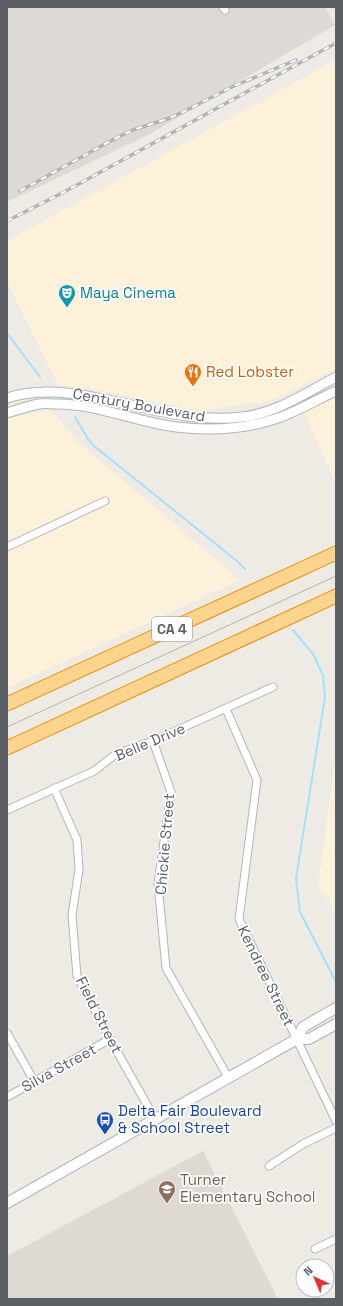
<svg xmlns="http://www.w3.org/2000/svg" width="343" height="1306" viewBox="0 0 343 1306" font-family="'Space Grotesk',sans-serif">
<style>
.commercial{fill:#fdf1da}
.industrial{fill:#dddad6}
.education{fill:#dedad2}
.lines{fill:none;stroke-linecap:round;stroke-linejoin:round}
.stream{stroke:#a4e0fe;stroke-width:2}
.minor-casing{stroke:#b1b5b9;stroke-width:9}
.tertiary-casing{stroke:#b1b5b9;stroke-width:11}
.secondary-casing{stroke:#b0b4b9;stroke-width:12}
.motorway-casing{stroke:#f08d02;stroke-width:15}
.minor{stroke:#fff;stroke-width:7}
.tertiary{stroke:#fff;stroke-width:9}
.secondary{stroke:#fff;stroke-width:10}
.motorway{stroke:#fcd48d;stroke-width:13}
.tram{stroke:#b3b4b4;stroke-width:1}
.rail-casing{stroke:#b3b4b4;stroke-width:3.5}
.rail{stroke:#fff;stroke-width:2;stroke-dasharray:6;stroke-linecap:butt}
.labels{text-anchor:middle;stroke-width:3.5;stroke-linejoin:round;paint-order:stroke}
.shield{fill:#fff;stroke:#8d9092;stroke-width:1}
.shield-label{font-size:14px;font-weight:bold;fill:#5c6064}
.culture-label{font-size:15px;fill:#0d838f;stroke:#fff;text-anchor:start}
.food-label{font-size:15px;fill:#c56008;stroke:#fff;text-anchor:start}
.street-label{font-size:15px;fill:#5c6064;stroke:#fff}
.transit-label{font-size:15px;fill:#164399;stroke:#fff;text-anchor:start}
.education-label{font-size:15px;fill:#785e54;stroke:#fff;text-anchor:start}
</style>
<rect width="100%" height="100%" fill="#eeebe4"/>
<!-- commercial -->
<path class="commercial" d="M 336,60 L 336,368 L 290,392 L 270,400 L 256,404 L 248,402 L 244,404 L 216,408 L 212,410 L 190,409 L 92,389 L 58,385 L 7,282 L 7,241 Z
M 336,394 L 336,484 L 303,411 Z
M 51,410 L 77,441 L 240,580 L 7,688 L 7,418 Z
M 336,753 L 336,911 L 318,886 Z"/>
<!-- industrial -->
<path class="industrial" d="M 7,7 L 325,7 L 335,25 L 150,134 L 7,202 Z"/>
<!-- education -->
<path class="education" d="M 203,1151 L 278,1299 L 7,1299 L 7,1256 Z"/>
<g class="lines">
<!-- stream -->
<path class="stream" d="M 7,333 L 40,377
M 75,417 L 88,439 L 94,446 L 237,561 L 245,569
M 293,630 L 313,654 L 323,675 L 325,697 L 296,879 L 300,912 L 336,982"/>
<!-- minor casing -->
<g class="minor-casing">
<path id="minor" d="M 223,7 L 225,10
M 7,547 L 105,501
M 226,709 L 257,780 L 239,919 L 336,1121
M 153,741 L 171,792 L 158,884 L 166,968 L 228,1077
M 54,788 L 77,840 L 79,870 L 72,915 L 77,976 L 110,1039 L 155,1119
M 7,810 L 94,771 L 116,754 L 153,741 L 273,687
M 7,1033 L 34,1081
M 7,1097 L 110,1039
M 269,1166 L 303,1144 L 336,1128
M 315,1249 L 336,1239"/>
</g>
<!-- tertiary casing -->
<g class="tertiary-casing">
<path id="tertiary" d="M 7,398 C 38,388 71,392 103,399 C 148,408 195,423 241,417 C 275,414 306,393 336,377
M 7,413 C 17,410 28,406 39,404 C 45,403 51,404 57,404 C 98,404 136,422 176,427 C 210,431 246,429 278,418 C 296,412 318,399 336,391"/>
</g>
<!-- secondary casing -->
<g class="secondary-casing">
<path id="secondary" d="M 297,1039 L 303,1027 L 336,1008
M 7,1203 L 297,1039 L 309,1039 L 336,1024"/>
</g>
<!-- motorway casing -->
<g class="motorway-casing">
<path id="motorway" d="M 7,704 L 336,553
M 7,748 L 336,596"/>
</g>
<!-- minor -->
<use href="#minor" class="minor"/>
<!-- tertiary -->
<use href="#tertiary" class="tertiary"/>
<!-- secondary -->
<use href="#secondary" class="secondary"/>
<!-- motorway -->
<use href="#motorway" class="motorway"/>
<!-- tram -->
<path class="tram" d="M 7,727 L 336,576"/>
<!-- rail casing -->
<g class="rail-casing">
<path id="rail" d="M 20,191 L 116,138 L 133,130 L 170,118 L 187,110 L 234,86 L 296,60
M 7,221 L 66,191 L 336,43"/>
</g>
<!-- rail -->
<use href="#rail" class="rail"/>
</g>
<!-- icons -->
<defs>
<g id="theatre-pin" transform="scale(0.9)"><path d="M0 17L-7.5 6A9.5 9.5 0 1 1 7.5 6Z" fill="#0f9aa8" stroke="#fff"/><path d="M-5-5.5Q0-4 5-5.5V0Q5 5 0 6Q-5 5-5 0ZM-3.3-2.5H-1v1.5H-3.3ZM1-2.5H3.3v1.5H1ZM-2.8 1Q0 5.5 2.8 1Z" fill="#fff"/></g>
<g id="restaurant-pin" transform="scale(0.9)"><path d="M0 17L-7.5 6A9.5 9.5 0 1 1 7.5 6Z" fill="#e8710a" stroke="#fff"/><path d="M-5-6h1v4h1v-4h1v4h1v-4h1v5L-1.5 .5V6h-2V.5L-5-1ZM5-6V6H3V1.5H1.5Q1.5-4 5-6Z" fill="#fff"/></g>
<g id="bus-pin" transform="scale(0.9)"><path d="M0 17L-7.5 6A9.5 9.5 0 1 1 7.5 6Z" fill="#1a4fb4" stroke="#fff"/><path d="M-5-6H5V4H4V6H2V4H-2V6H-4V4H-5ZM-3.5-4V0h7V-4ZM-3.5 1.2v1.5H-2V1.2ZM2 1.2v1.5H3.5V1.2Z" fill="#fff"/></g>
<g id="school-pin" transform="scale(0.9)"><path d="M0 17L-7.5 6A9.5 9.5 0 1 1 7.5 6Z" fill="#8d6e63" stroke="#fff"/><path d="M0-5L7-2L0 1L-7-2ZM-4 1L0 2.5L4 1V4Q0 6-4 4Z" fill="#fff"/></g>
</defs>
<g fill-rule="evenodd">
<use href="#theatre-pin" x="67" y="293"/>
<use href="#restaurant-pin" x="193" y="372"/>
<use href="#bus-pin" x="105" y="1120"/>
<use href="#school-pin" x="167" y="1189"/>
</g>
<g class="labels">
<!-- shield labels -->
<rect class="shield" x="152" y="617" width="40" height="24" rx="3"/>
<g class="shield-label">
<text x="172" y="634">CA 4</text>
</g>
<!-- culture labels -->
<g class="culture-label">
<text x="80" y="298">Maya Cinema</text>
</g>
<!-- food labels -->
<g class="food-label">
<text x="206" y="377">Red Lobster</text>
</g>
<!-- street labels -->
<g class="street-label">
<text transform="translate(139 405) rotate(10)" y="5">Century Boulevard</text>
<text transform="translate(150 742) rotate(-23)" y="5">Belle Drive</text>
<text transform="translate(165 844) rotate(-85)" y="5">Chickie Street</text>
<text transform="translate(266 976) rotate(64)" y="5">Kendree Street</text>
<text transform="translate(99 1015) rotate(63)" y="5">Field Street</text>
<text transform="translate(59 1068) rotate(-29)" y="5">Silva Street</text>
</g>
<!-- transit labels -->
<g class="transit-label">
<text x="118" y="1116">Delta Fair Boulevard<tspan x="118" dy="17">&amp; School Street</tspan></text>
</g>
<!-- education labels -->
<g class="education-label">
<text x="180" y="1185">Turner<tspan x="180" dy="17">Elementary School</tspan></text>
</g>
</g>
<!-- border -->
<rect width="343" height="1306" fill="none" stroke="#5c6064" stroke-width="16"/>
<!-- north arrow -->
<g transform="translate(315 1278) rotate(316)"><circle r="19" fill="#ffffff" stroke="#bebfc1"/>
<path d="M0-3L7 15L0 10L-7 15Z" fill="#e83035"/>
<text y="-6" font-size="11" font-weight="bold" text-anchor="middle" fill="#5c6064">N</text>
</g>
</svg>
